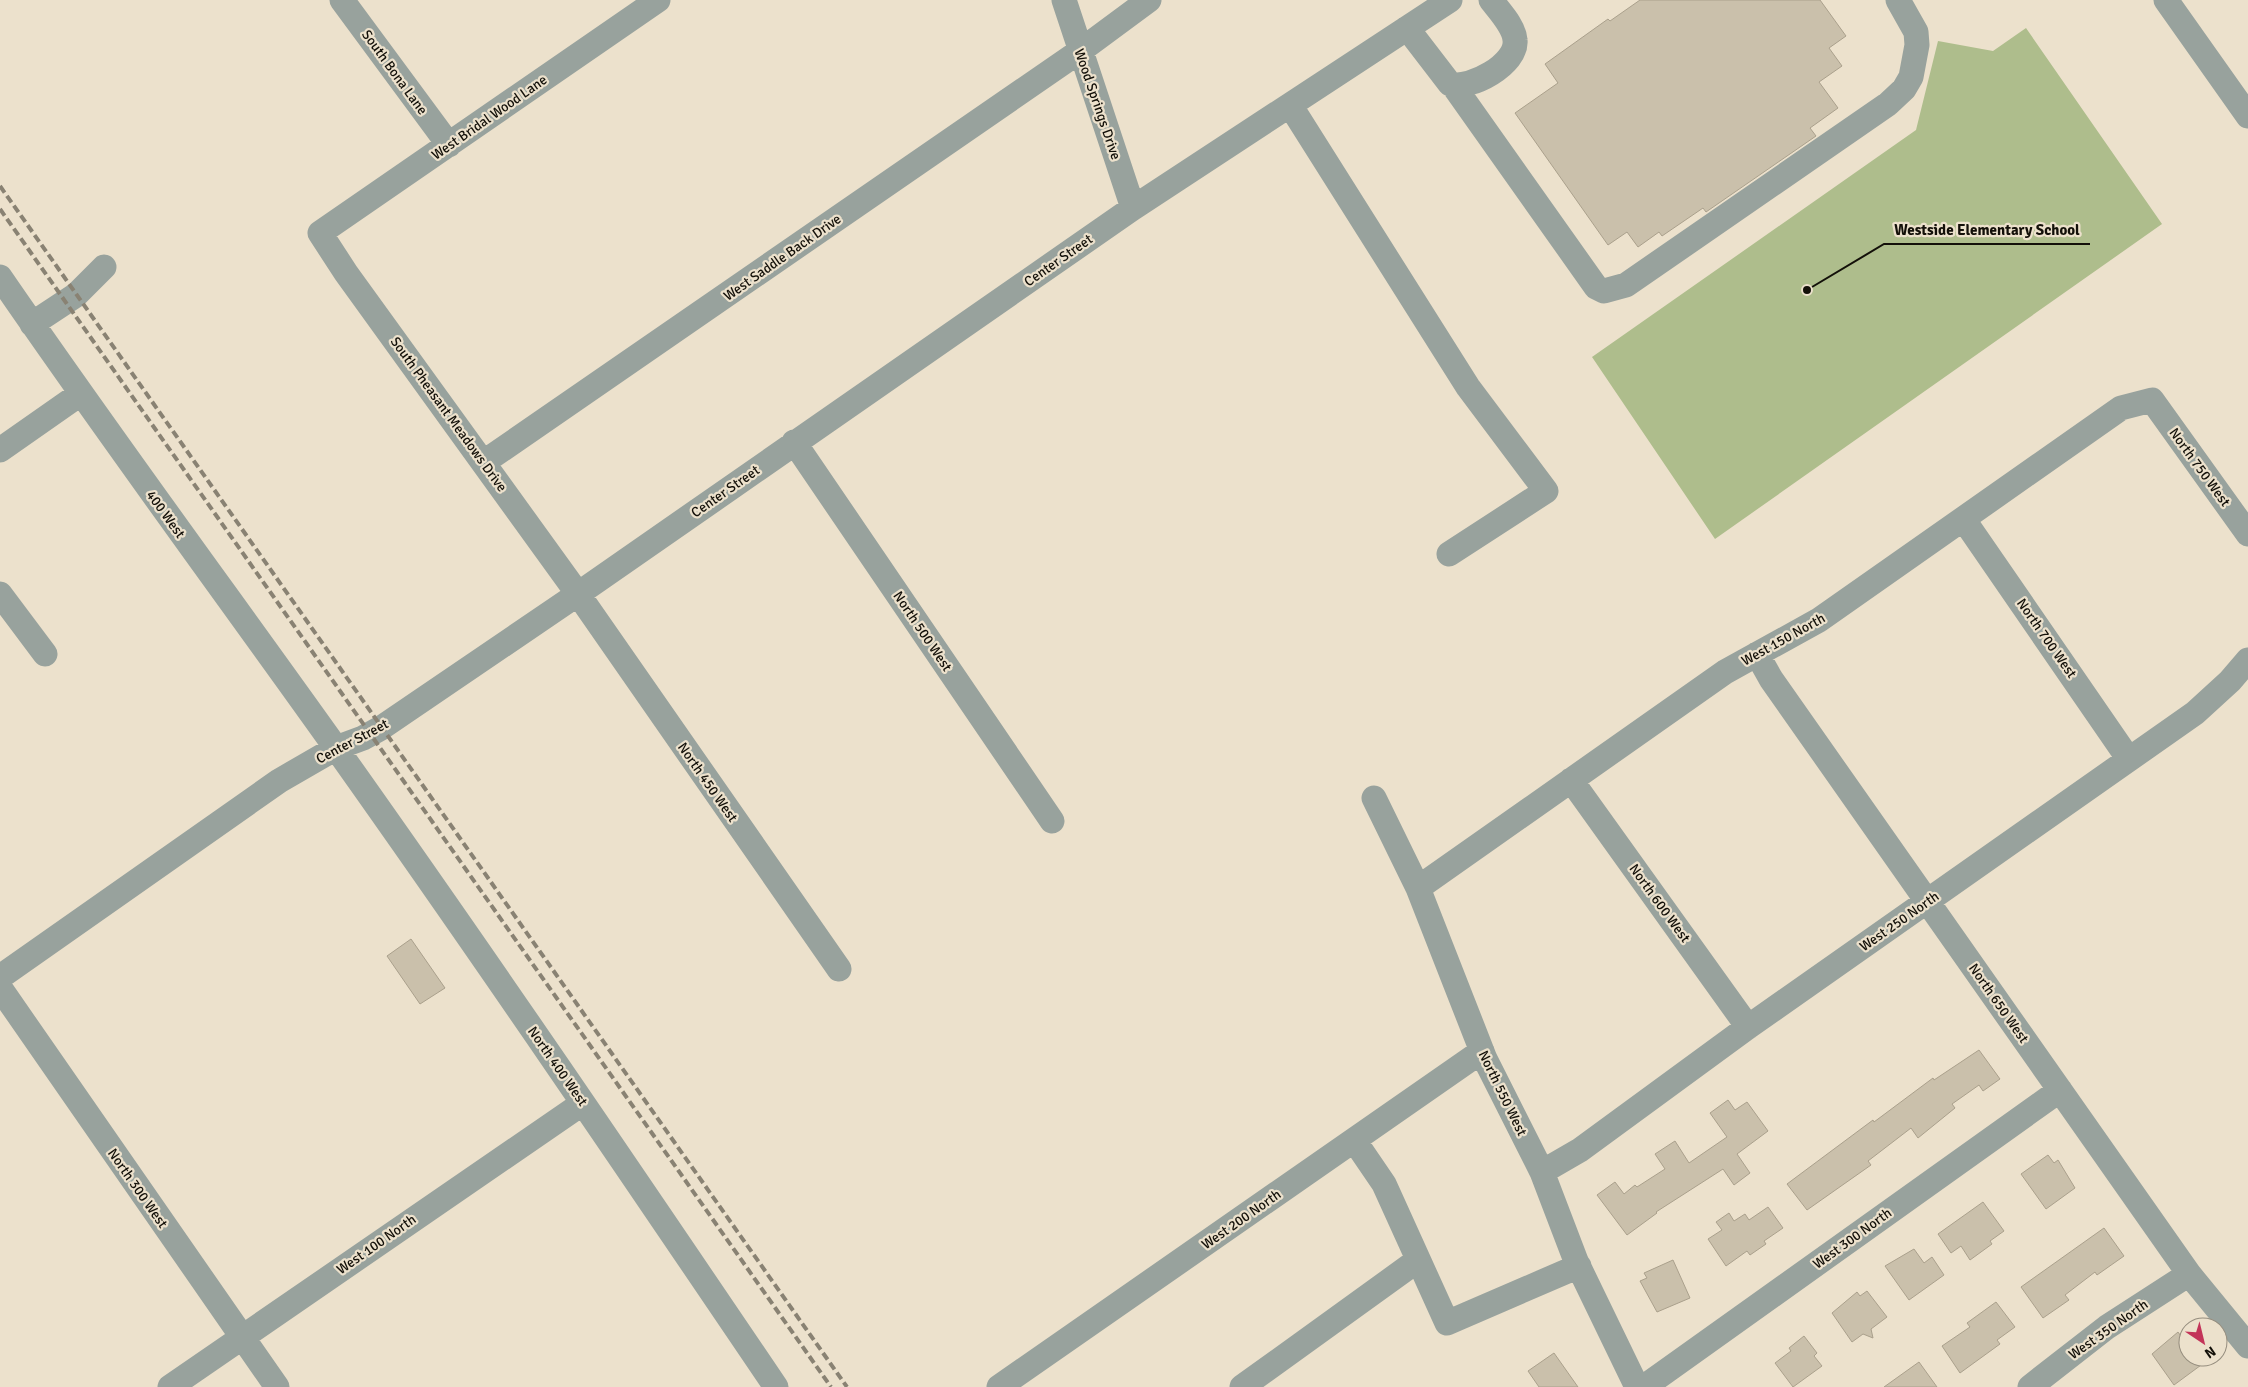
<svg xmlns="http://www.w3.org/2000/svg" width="2248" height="1387" viewBox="0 0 2248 1387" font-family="Signika,sans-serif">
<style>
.green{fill:#aebd8c}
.building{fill:#cac0ab;stroke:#aaa08c}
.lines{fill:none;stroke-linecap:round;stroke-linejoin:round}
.minor{stroke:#98a29d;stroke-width:25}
.rail{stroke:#898273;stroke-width:4;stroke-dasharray:8 4;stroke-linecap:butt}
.labels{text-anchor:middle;stroke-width:4.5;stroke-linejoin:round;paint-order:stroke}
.street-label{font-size:14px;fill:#131009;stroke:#ece1cc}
.leader{fill:none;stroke:#131009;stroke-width:2}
.callout-dot{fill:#131009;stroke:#ece1cc;stroke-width:2}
.callout-label{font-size:15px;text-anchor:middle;font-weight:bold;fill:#131009;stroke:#ece1cc;stroke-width:4.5;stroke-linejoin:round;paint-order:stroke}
</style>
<rect width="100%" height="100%" fill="#ece1cc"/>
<!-- green -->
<path class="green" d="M 2026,28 L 2162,224 L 1715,539 L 1592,357 L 1916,130 L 1938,41 L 1993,51 Z"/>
<!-- building -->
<path class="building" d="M 1640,0 L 1820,0 L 1846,36 L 1829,48 L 1842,66 L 1819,82 L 1838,108 L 1810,128 L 1816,136 L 1706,212 L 1703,208 L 1662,236 L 1659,232 L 1638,247 L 1627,232 L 1608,245 L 1515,113 L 1558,83 L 1545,64 L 1608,19 L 1610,21 Z
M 411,939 L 445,988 L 420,1004 L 387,956 Z
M 1979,1050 L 2000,1079 L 1983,1091 L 1979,1085 L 1952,1104 L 1955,1108 L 1918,1138 L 1911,1128 L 1868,1161 L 1871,1165 L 1807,1210 L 1787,1184 L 1873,1120 L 1874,1122 L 1933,1078 L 1934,1080 Z
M 1728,1100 L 1735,1110 L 1747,1102 L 1768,1131 L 1737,1154 L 1750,1173 L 1734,1185 L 1723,1169 L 1656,1212 L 1657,1213 L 1627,1235 L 1597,1195 L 1615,1182 L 1624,1194 L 1635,1185 L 1637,1187 L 1665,1169 L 1655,1154 L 1675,1141 L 1689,1163 L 1727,1137 L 1710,1113 Z
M 2048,1155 L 2054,1163 L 2058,1160 L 2075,1188 L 2046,1209 L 2021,1174 Z
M 1983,1202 L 2004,1231 L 1990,1241 L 1992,1244 L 1970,1260 L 1961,1246 L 1951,1253 L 1938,1234 Z
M 1768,1207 L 1783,1228 L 1764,1241 L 1766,1244 L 1750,1255 L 1747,1251 L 1726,1266 L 1708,1239 L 1722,1230 L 1716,1222 L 1729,1213 L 1734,1221 L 1745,1214 L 1749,1220 Z
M 2104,1228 L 2124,1256 L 2097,1275 L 2095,1272 L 2065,1295 L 2069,1300 L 2043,1318 L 2021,1287 Z
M 1914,1249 L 1924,1263 L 1932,1257 L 1944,1275 L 1909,1300 L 1885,1266 Z
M 1673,1260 L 1690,1298 L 1657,1312 L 1640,1281 L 1647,1278 L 1644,1273 Z
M 1867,1291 L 1887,1317 L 1871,1329 L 1873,1338 L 1863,1334 L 1852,1342 L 1832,1313 L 1857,1292 L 1860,1296 Z
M 1996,1302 L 2015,1327 L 1997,1340 L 2000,1344 L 1960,1373 L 1942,1346 L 1970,1327 L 1967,1323 Z
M 2178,1332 L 2188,1346 L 2188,1357 L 2212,1357 L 2174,1385 L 2152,1354 Z
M 1804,1336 L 1817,1353 L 1814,1356 L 1822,1366 L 1793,1387 L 1775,1363 L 1791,1351 L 1789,1348 Z
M 1554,1353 L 1578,1387 L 1539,1387 L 1528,1371 Z
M 1919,1362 L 1937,1387 L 1884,1387 Z"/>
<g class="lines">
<!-- minor -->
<path class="minor" d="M 342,0 L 449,145
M 658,0 L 320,233 L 346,273 L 578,594 L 839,969
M 1064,0 L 1133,208
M 2166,0 L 2248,116
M 1407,28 L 1450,84 C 1470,90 1518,64 1515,40 C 1514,26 1500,12 1491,0
M 1453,85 L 1596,287 L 1604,291 L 1626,285 L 1888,104 L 1904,89 L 1911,77 L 1917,45 L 1916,32 L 1898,0
M 1290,105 L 1468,387 L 1546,491 L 1449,554
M 0,277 C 109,436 224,591 336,748 C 486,959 631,1173 776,1387
M 32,324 L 76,295 L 104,267
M 794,442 L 1052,821
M 0,450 L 80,394
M 484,462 L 1080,51 L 1149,0
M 1964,520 L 2128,758
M 0,594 L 45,654
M 1757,654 L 1771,679 L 2189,1274 L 2248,1346
M 1571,780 L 1748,1027
M 1374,798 L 1418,888 L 1485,1059 L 1542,1172 L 1576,1261 L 1637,1387
M 1418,888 L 1725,672 L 1819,620 L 2121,408 L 2152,400 L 2248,534
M 0,977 L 279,781 L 336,748 L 363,738 L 381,728 L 578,594 L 1133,208 L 1450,0
M 0,988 L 277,1387
M 1354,1140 L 1384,1184 L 1447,1323 L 1579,1266
M 1542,1172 L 1580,1150 L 1748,1027 L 2195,713 L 2230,681 L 2248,660
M 170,1387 L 583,1103
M 999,1387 L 1482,1051
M 1242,1387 L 1418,1260
M 1644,1387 L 2060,1090
M 2030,1387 L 2107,1327 L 2189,1274"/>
<!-- rail -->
<path class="rail" d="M 0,186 L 847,1387
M 0,209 L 831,1387"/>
</g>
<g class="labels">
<!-- street labels -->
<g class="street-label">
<text transform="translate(395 72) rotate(54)" y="5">South Bona Lane</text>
<text transform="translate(1098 104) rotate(71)" y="5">Wood Springs Drive</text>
<text transform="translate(489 117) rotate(-35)" y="5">West Bridal Wood Lane</text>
<text transform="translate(782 257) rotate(-35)" y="5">West Saddle Back Drive</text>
<text transform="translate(1058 260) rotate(-35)" y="5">Center Street</text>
<text transform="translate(449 414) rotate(54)" y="5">South Pheasant Meadows Drive</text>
<text transform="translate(2200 467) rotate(54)" y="5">North 750 West</text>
<text transform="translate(725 491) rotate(-35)" y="5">Center Street</text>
<text transform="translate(166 514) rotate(54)" y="5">400 West</text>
<text transform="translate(923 631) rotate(56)" y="5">North 500 West</text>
<text transform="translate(2047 638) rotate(55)" y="5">North 700 West</text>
<text transform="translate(1783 639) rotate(-29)" y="5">West 150 North</text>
<text transform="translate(352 741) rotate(-28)" y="5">Center Street</text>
<text transform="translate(708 782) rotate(55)" y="5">North 450 West</text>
<text transform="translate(1660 903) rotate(54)" y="5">North 600 West</text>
<text transform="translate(1899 921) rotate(-35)" y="5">West 250 North</text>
<text transform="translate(1999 1003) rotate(55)" y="5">North 650 West</text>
<text transform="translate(558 1066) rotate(55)" y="5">North 400 West</text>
<text transform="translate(1503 1093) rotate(64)" y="5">North 550 West</text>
<text transform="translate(138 1188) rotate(55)" y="5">North 300 West</text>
<text transform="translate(1241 1219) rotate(-35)" y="5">West 200 North</text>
<text transform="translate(1852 1238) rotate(-36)" y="5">West 300 North</text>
<text transform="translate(376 1244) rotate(-35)" y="5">West 100 North</text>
<text transform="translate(2108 1329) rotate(-35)" y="5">West 350 North</text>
</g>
</g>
<!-- callouts -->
<path class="leader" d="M1807 290L1884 244H2090"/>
<circle class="callout-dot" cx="1807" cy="290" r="5"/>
<g class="callout-label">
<text x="1987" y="235">Westside Elementary School</text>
</g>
<!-- north arrow -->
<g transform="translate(2203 1342) rotate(145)"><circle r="24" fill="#ece1cc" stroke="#958d7e"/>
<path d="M0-4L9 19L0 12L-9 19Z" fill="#c33459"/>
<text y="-8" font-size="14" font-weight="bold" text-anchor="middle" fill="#131009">N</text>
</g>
</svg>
